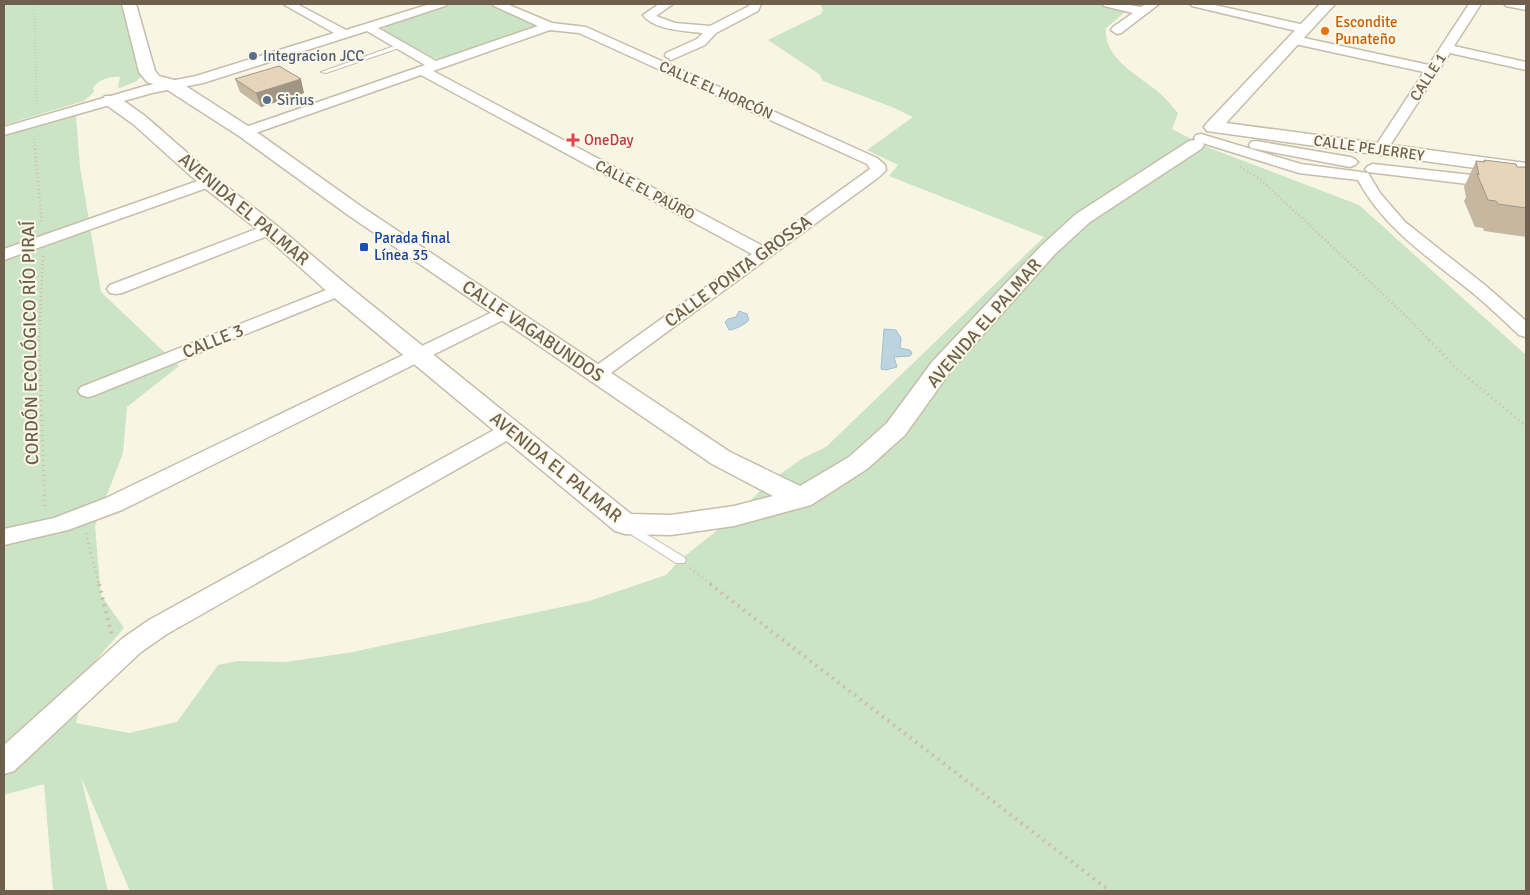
<svg xmlns="http://www.w3.org/2000/svg" width="1530" height="895" viewBox="0 0 1530 895" font-family="Signika,sans-serif">
<style>
.green{fill:#cbe4c5}
.water{fill:#bcd3e0;stroke:#a4bfd0}
.lines{fill:none;stroke-linecap:round;stroke-linejoin:round}
.service-casing{stroke:#c6bdaa;stroke-width:2}
.minor-casing{stroke:#c6bdaa;stroke-width:3}
.tertiary-casing{stroke:#c6bdaa;stroke-width:3}
.path-far3{stroke:#cfbea3;stroke-width:2;stroke-dasharray:0.5 2.5;stroke-linecap:butt}
.path-far2{stroke:#cfbea3;stroke-width:2.5;stroke-dasharray:1 3;stroke-linecap:butt}
.path-far1{stroke:#cfbea3;stroke-width:3;stroke-dasharray:1 4;stroke-linecap:butt}
.path{stroke:#cfbea3;stroke-width:4;stroke-dasharray:2 5;stroke-linecap:butt}
.service{fill:#fff;fill-rule:evenodd}
.minor{fill:#fff;fill-rule:evenodd}
.tertiary{fill:#fff;fill-rule:evenodd}
.wall{fill:#c6b7a1}
.shaded-wall{fill:#a19583}
.building{fill:#e6d5bb;stroke:#a19583}
.food-dot{fill:#e8710a;stroke:#fcf9ea;stroke-width:2}
.service-dot{fill:#5c6f8a;stroke:#fcf9ea;stroke-width:2}
.health-dot{fill:#e0444e;stroke:#fcf9ea;stroke-width:2}
.transit-dot{fill:#1a4fb4;stroke:#fcf9ea;stroke-width:2}
.labels{text-anchor:middle;stroke-width:4;stroke-linejoin:round;paint-order:stroke}
.far-food-label{font-size:15px;fill:#c56008;stroke:#fcf9ea;text-anchor:start}
.far-service-label{font-size:15px;fill:#4e5e75;stroke:#fcf9ea;text-anchor:start}
.far-street-label{font-size:15px;fill:#6e604d;stroke:#fcf9ea}
.far-health-label{font-size:15px;fill:#be3a42;stroke:#fcf9ea;text-anchor:start}
.far-transit-label{font-size:15px;fill:#164399;stroke:#fcf9ea;text-anchor:start}
.street-label{font-size:18px;fill:#6e604d;stroke:#fcf9ea}
</style>
<rect width="100%" height="100%" fill="#f9f5e5"/>
<!-- green -->
<path class="green" d="M 4,4 L 127,4 L 131,12 L 143,74 L 137,81 L 120,88 L 118,87 L 120,77 C 109,76 99,80 93,88 L 94,92 L 84,101 L 4,125 Z
M 451,4 L 500,4 L 540,22 L 539,26 L 440,59 L 434,58 L 383,30 L 388,24 Z
M 820,4 L 1098,4 L 1125,12 L 1106,28 C 1103,57 1136,74 1156,90 C 1164,96 1171,105 1178,113 L 1172,129 L 1207,147 L 1359,205 L 1526,355 L 1526,891 L 130,891 L 81,777 L 108,891 L 53,891 L 44,784 L 4,795 L 4,136 L 76,115 L 80,167 L 101,292 L 179,366 L 127,407 L 123,453 L 95,526 L 101,595 L 124,628 L 90,667 L 76,723 L 129,733 L 177,722 L 218,665 L 237,661 L 286,662 L 353,652 L 589,601 L 666,575 L 680,560 L 735,516 L 769,482 L 803,458 L 826,447 L 1044,237 L 889,176 L 898,165 L 867,150 L 913,117 L 892,107 L 823,81 L 819,74 L 768,40 L 821,14 L 823,10 Z"/>
<!-- water -->
<path class="water" d="M 739,311 L 747,314 L 749,320 C 746,324 734,330 729,330 L 725,322 L 728,319 L 736,317 Z
M 884,329 L 896,330 L 901,338 L 900,348 L 910,350 L 912,353 L 910,356 L 894,357 L 897,367 L 886,370 L 881,369 Z"/>
<g class="lines">
<!-- service casing -->
<g class="service-casing">
<path id="service" d="M 400,44 L 403,46 L 402,47 L 326,73 L 321,72 Z
M 628,523 L 684,557 L 686,560 L 684,563 L 676,563 L 624,530 L 623,527 L 624,524 Z"/>
</g>
<!-- minor casing -->
<g class="minor-casing">
<path id="minor" d="M 283,4 L 297,4 L 346,30 L 430,4 L 447,4 L 445,6 L 378,28 L 436,61 L 538,26 L 494,6 L 492,4 L 507,4 L 552,23 L 586,27 L 877,158 L 885,165 L 886,170 L 879,177 L 604,378 L 597,380 L 590,378 L 587,374 L 590,370 L 752,254 L 421,75 L 250,135 L 240,135 L 238,132 L 240,129 L 425,65 L 367,31 L 203,83 L 152,93 L 4,135 L 4,127 L 145,86 L 196,76 L 334,33 ZM 550,30 L 579,33 L 867,164 L 870,169 L 763,246 L 433,71 Z
M 659,4 L 673,4 L 656,16 L 675,23 L 710,26 L 749,6 L 749,4 L 761,4 L 758,11 L 716,33 L 705,45 L 671,60 L 665,56 L 666,53 L 697,39 L 703,33 C 686,31 653,30 643,15 Z
M 1102,4 L 1124,4 L 1141,7 L 1146,4 L 1159,4 L 1121,33 L 1117,34 L 1111,30 L 1113,27 L 1133,13 L 1104,6 Z
M 1190,4 L 1210,4 L 1309,26 L 1311,29 L 1305,33 L 1192,6 Z
M 1469,4 L 1481,4 L 1454,46 L 1526,62 L 1526,70 L 1450,53 L 1387,150 L 1385,153 L 1375,153 L 1373,150 L 1424,72 L 1295,44 L 1289,40 L 1295,36 L 1429,65 Z
M 1504,4 L 1526,4 L 1526,10 L 1506,6 Z
M 1201,134 L 1301,164 L 1368,173 L 1380,193 L 1405,222 L 1486,286 L 1526,321 L 1526,337 L 1519,335 C 1504,321 1490,307 1474,294 C 1431,259 1385,230 1358,180 L 1299,173 L 1196,141 L 1194,138 L 1196,135 Z
M 1256,141 L 1350,157 L 1355,159 L 1358,162 L 1355,165 L 1350,167 L 1251,148 L 1249,145 L 1251,142 Z
M 1373,164 L 1526,181 L 1526,191 L 1368,172 L 1365,169 L 1368,166 Z
M 209,177 L 215,179 L 217,182 L 215,185 L 4,260 L 4,249 Z
M 269,224 L 275,225 L 277,229 L 275,233 L 122,293 L 116,294 L 110,293 L 107,289 L 110,285 Z
M 339,285 L 345,286 L 348,290 L 345,294 L 95,395 L 88,397 L 81,395 L 78,391 L 81,387 Z
M 505,306 L 511,308 L 514,312 L 511,316 L 122,510 L 68,530 L 4,545 L 4,529 L 54,518 L 106,498 Z
M 510,423 L 517,425 L 520,430 L 517,435 L 167,634 L 141,652 L 14,771 L 4,774 L 4,745 L 123,638 L 149,620 L 503,425 Z"/>
</g>
<!-- tertiary casing -->
<g class="tertiary-casing">
<path id="tertiary" d="M 122,4 L 136,4 L 155,71 L 159,76 L 178,81 L 251,128 L 362,207 L 730,452 L 800,486 L 849,457 L 887,423 L 932,362 L 1041,246 L 1076,214 L 1189,141 L 1195,140 L 1201,141 L 1204,145 L 1201,149 L 1090,222 L 1055,254 L 950,372 L 905,435 L 867,469 L 811,505 L 734,526 L 671,535 L 625,534 L 615,531 L 331,295 L 262,233 L 202,186 L 133,124 L 105,104 L 102,100 L 105,96 L 117,96 L 145,116 L 216,178 L 276,225 L 347,285 L 631,514 L 671,515 L 734,506 L 773,496 L 712,464 L 348,215 L 239,136 L 166,89 L 147,82 L 139,72 Z
M 1320,4 L 1335,4 L 1226,123 L 1526,163 L 1526,175 L 1207,131 L 1204,127 L 1207,123 Z"/>
</g>
<!-- path-far3 -->
<path class="path-far3" d="M 34,4 L 37,109
M 34,136 L 35,150"/>
<!-- path-far2 -->
<path class="path-far2" d="M 35,149 L 42,225
M 1240,167 L 1260,179 L 1404,314 L 1430,341
M 39,341 L 43,256"/>
<!-- path-far1 -->
<path class="path-far1" d="M 39,340 L 45,510
M 1429,340 L 1455,367 L 1526,426
M 86,533 L 99,585
M 690,568 L 712,585"/>
<!-- path -->
<path class="path" d="M 99,584 L 112,636
M 710,584 L 1110,891"/>
<!-- service -->
<use href="#service" class="service"/>
<!-- minor -->
<use href="#minor" class="minor"/>
<!-- tertiary -->
<use href="#tertiary" class="tertiary"/>
</g>
<!-- wall -->
<path class="wall" d="M 235,79 L 304,93 L 261,107 L 240,92 Z
M 1484,160 L 1517,167 L 1526,170 L 1526,237 L 1484,231 L 1483,228 L 1475,227 L 1464,201 L 1466,197 L 1464,187 L 1476,161 L 1483,162 Z"/>
<!-- shaded-wall -->
<path class="shaded-wall" d="M 301,79 L 304,93 L 261,107 L 256,93 Z"/>
<!-- building -->
<path class="building" d="M 279,66 L 301,79 L 256,93 L 235,79 Z
M 1484,160 L 1516,164 L 1517,167 L 1525,167 L 1526,170 L 1526,208 L 1498,204 L 1496,201 L 1488,200 L 1477,174 L 1479,175 L 1476,161 L 1485,162 Z"/>
<!-- markers -->
<circle class="food-dot" cx="1325" cy="31" r="5"/>
<g class="service-dot">
<circle cx="253" cy="56" r="5"/>
<circle cx="267" cy="100" r="5"/>
</g>
<path class="health-dot" d="M570.5 132.5h5v5h5v5h-5v5h-5v-5h-5v-5h5z"/>
<rect class="transit-dot" x="359" y="242" width="10" height="10" rx="2.5"/>
<g class="labels">
<!-- far-food labels -->
<g class="far-food-label">
<text x="1335" y="27">Escondite<tspan x="1335" dy="17">Punateño</tspan></text>
</g>
<!-- far-service labels -->
<g class="far-service-label">
<text x="263" y="61">Integracion JCC</text>
<text x="277" y="105">Sirius</text>
</g>
<!-- far-street labels -->
<g class="far-street-label">
<text transform="translate(1428 77) rotate(-57)" y="5">CALLE 1</text>
<text transform="translate(716 90) rotate(24)" y="5">CALLE EL HORCÓN</text>
<text transform="translate(1369 148) rotate(8)" y="5">CALLE PEJERREY</text>
<text transform="translate(645 190) rotate(28)" y="5">CALLE EL PAÚRO</text>
</g>
<!-- far-health labels -->
<g class="far-health-label">
<text x="584" y="145">OneDay</text>
</g>
<!-- far-transit labels -->
<g class="far-transit-label">
<text x="374" y="243">Parada final<tspan x="374" dy="17">Línea 35</tspan></text>
</g>
<!-- street labels -->
<g class="street-label">
<text transform="translate(244 209) rotate(40)" y="6">AVENIDA EL PALMAR</text>
<text transform="translate(738 271) rotate(-36)" y="6">CALLE PONTA GROSSA</text>
<text transform="translate(984 323) rotate(-49)" y="6">AVENIDA EL PALMAR</text>
<text transform="translate(533 331) rotate(34)" y="6">CALLE VAGABUNDOS</text>
<text transform="translate(213 341) rotate(-22)" y="6">CALLE 3</text>
<text transform="translate(30 343) rotate(-91)" y="6">CORDÓN ECOLÓGICO RÍO PIRAÍ</text>
<text transform="translate(556 467) rotate(39)" y="6">AVENIDA EL PALMAR</text>
</g>
</g>
<!-- border -->
<rect width="1530" height="895" fill="none" stroke="#6e604d" stroke-width="10"/>
</svg>
